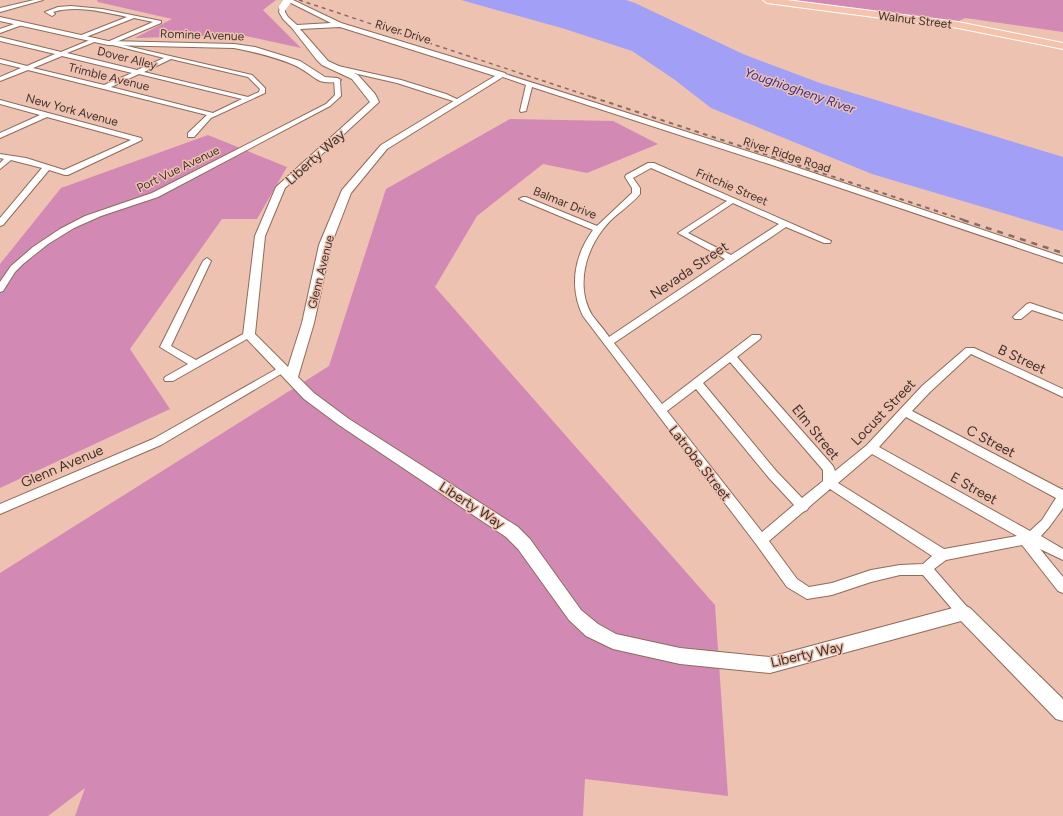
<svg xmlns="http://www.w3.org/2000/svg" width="1063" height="816" viewBox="0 0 1063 816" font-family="Figtree,sans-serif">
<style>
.green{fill:#d28ab5}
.water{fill:#a1a0f6}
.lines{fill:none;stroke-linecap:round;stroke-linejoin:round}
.minor-casing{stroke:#906a5a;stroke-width:2}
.tertiary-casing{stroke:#906a5a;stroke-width:2}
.primary-casing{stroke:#fff;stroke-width:2}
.minor{fill:#fff;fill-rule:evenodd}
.tertiary{fill:#fff;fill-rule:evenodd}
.primary{fill:#f5c2ac;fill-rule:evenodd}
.rail-far2{stroke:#876b60;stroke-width:1.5;stroke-dasharray:4 4;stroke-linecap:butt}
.rail-far1{stroke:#876b60;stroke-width:2;stroke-dasharray:4.5 4.5;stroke-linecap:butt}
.rail{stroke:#876b60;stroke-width:2.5;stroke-dasharray:6 6;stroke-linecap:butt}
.tertiary-bridge-casing{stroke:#906a5a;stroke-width:8;stroke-linecap:butt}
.tertiary-bridge{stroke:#fff;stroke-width:8}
.labels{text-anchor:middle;stroke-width:3;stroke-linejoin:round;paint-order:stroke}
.far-street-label{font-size:12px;fill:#43322b;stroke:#edc2b1}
.far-water-label{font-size:13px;font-style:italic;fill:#3c2e8f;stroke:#edc2b1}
.street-label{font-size:14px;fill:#43322b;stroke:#edc2b1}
</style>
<rect width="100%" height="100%" fill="#edc2b1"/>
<!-- green -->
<path class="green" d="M 97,0 L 276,0 L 263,10 L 301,48 L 241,35 L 135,38 L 172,19 L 98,2 Z
M 788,0 L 1063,0 L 1063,32 L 965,18 L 955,23 Z
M 510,119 L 613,121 L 658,144 L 587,173 L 543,164 L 477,216 L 435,287 L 715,605 L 728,796 L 585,779 L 583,816 L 75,816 L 85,788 L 48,816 L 0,816 L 0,573 L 329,366 L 386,189 Z
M 208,135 L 287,167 L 257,219 L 222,219 L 130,349 L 170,409 L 0,488 L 0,264 L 61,188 Z"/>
<!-- water -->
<path class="water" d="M 461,0 L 626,0 L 635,3 L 743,54 L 820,83 L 1063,157 L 1063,231 L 872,174 L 711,108 L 675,80 L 632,51 L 565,29 Z"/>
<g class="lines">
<!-- minor casing -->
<g class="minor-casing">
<path id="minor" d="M 34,0 L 43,0 L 0,12 L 0,8 Z
M 71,6 L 102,9 L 161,21 L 161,23 L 114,43 L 252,75 L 265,88 L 265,93 L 211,118 L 194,137 L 188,137 L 188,133 L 207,115 L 28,70 L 0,81 L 0,77 L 21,68 L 0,63 L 0,59 L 27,66 L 55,54 L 0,41 L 0,37 L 61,52 L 95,38 L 98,40 L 97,41 L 67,53 L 137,70 L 164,58 L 105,43 L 153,22 L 134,18 L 81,39 L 79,38 L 79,36 L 127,17 C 104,12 76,5 53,12 L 55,14 L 52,16 L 45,12 L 58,7 ZM 62,56 L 132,73 L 104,85 L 33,68 ZM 171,59 L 248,77 L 260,89 L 259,92 L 248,97 L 144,72 ZM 139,74 L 242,99 L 213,113 L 111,87 Z
M 20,22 L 23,24 L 22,25 L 0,33 L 0,29 Z
M 338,66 L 401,80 L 446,94 L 461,101 L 456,102 L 397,83 L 336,69 L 335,68 Z
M 502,73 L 775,160 L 1063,257 L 1063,263 L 769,164 L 532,87 L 526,111 L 521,112 L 520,111 L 526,85 L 500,76 L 499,75 Z
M 337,78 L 340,80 L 341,96 L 330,106 L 158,197 L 101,216 L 74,228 L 48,244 L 23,264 L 15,272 L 3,291 L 0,292 L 0,282 L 11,266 L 33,247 L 60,229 L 85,216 L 152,193 L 326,104 L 335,95 L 334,80 Z
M 0,100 L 141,138 L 142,140 L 68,175 L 65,175 L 49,170 L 3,225 L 0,226 L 0,218 L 42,168 L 11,160 L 0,169 L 0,163 L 4,159 L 0,158 L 0,154 L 26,158 L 64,170 L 131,140 L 47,117 L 0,138 L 0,133 L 40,115 L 0,104 Z
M 648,163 L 654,163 L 831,241 L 830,243 L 824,243 L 786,227 L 614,343 L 662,404 L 752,335 L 760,335 L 761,337 L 760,339 L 737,357 L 833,466 L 835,471 L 867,445 L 922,386 L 966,348 L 974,348 L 1063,389 L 1063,397 L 971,354 L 930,392 L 912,411 L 1063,490 L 1063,508 L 1050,526 L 1041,536 L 1063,549 L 1063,560 L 1040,549 L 1063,577 L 1063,593 L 1058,591 L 1022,545 L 946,560 L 934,569 L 969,609 L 971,613 L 969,617 L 964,619 L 959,617 L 923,575 L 900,575 L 871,582 L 832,595 L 807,599 L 787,587 L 756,544 L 583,316 C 569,287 574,256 593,230 L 519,199 L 523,197 L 526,197 L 597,226 L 632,193 L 632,188 L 625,177 L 626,175 ZM 651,168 L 727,201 L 678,233 L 725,259 L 609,337 C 604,329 597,322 592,315 C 574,284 587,245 610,221 C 619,212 632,204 640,194 L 640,188 L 633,178 ZM 733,203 L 779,224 L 731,255 L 688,233 ZM 730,362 L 823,470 L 823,481 L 802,498 L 777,472 L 703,383 ZM 696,389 L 769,478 L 794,505 L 762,532 L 667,411 ZM 906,417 L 1056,498 L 1042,520 L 1030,531 L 879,447 ZM 872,454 L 1017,536 L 944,549 L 838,483 ZM 830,489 L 932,556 L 923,564 L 900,565 L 871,570 L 832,583 L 809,587 L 797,579 L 769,541 L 803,512 L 807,510 L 809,507 Z
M 207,258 L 211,261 L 171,346 L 196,360 L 245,333 L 253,333 L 254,335 L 173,381 L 165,381 L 164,379 L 165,377 L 188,364 L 160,347 L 203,261 Z
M 1030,303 L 1063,314 L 1063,320 L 1032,310 L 1021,319 L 1015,319 L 1013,317 L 1015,315 L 1027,304 Z
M 282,366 L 287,369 L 286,371 L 161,445 L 0,514 L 0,504 L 153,439 Z"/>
</g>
<!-- tertiary casing -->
<g class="tertiary-casing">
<path id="tertiary" d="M 285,0 L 293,0 L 341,23 L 505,73 L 506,75 L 387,149 L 351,193 L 331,245 L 314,323 L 298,377 L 314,393 L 349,419 L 518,527 L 530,539 L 581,610 L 598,624 L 616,634 L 680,648 L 770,657 L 964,605 L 970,608 L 1063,699 L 1063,721 L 1056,719 L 961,621 L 770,673 L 680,664 L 613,649 L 586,636 L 569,620 L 518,549 L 506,537 L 339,425 L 304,399 L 243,335 L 255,236 L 276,187 L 370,102 L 352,79 L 322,65 L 316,59 L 292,28 L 283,19 L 279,12 L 280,7 L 285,6 L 285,12 L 288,17 L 297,25 L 331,23 ZM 340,27 L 495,76 L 381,145 L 342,190 L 319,245 L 302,323 L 288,367 L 255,334 L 265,236 L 285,188 L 379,102 L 375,94 L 358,75 L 328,61 L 300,29 Z
M 0,17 L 108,41 L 234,44 L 255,47 L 300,61 L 325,77 L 337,78 L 341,80 C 337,83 326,83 320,81 C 312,77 304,69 294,65 C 275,57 254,52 234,48 L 108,45 L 0,21 Z"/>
</g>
<!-- primary casing -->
<g class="primary-casing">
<path id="primary" d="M 763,0 L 787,0 L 958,22 L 1063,43 L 1063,49 L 958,28 L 767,3 Z"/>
</g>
<!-- minor -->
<use href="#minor" class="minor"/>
<!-- tertiary -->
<use href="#tertiary" class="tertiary"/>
<!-- primary -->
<use href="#primary" class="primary"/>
<!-- rail-far2 -->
<path class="rail-far2" d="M 299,0 L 595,98"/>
<!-- rail-far1 -->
<path class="rail-far1" d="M 592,97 L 967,221"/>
<!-- rail -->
<path class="rail" d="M 963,220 L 1063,253"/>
<!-- tertiary-bridge casing -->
<g class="tertiary-bridge-casing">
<path id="tertiary-bridge" d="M 283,7 L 288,0"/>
</g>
<!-- tertiary-bridge -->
<use href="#tertiary-bridge" class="tertiary-bridge"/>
</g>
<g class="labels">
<!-- far-street labels -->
<g class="far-street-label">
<text transform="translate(915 20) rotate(7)" y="4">Walnut Street</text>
<text transform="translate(403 32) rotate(17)" y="4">River Drive</text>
<text transform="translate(202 35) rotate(2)" y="4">Romine Avenue</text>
<text transform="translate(127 58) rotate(14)" y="4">Dover Alley</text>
<text transform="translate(109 77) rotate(14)" y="4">Trimble Avenue</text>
<text transform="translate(72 110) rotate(15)" y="4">New York Avenue</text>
<text transform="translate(787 155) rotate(18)" y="4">River Ridge Road</text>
<text transform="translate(178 169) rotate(-26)" y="4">Port Vue Avenue</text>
<text transform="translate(732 187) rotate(23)" y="4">Fritchie Street</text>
<text transform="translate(565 203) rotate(22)" y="4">Balmar Drive</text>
<text transform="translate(321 272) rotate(-76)" y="4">Glenn Avenue</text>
</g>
<!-- far-water labels -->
<g class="far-water-label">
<text transform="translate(800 90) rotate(19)" y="5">Youghiogheny River</text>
</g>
<!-- street labels -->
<g class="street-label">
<text transform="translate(315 157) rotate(-42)" y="5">Liberty Way</text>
<text transform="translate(689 270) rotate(-34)" y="5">Nevada Street</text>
<text transform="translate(1022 359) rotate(25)" y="5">B Street</text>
<text transform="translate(883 412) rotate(-46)" y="5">Locust Street</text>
<text transform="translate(816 432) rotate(51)" y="5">Elm Street</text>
<text transform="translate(991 441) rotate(28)" y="5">C Street</text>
<text transform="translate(700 463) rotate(52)" y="5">Latrobe Street</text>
<text transform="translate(62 466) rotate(-23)" y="5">Glenn Avenue</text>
<text transform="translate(974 488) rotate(29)" y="5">E Street</text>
<text transform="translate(472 505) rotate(33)" y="5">Liberty Way</text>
<text transform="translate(807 654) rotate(-13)" y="5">Liberty Way</text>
</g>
</g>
</svg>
